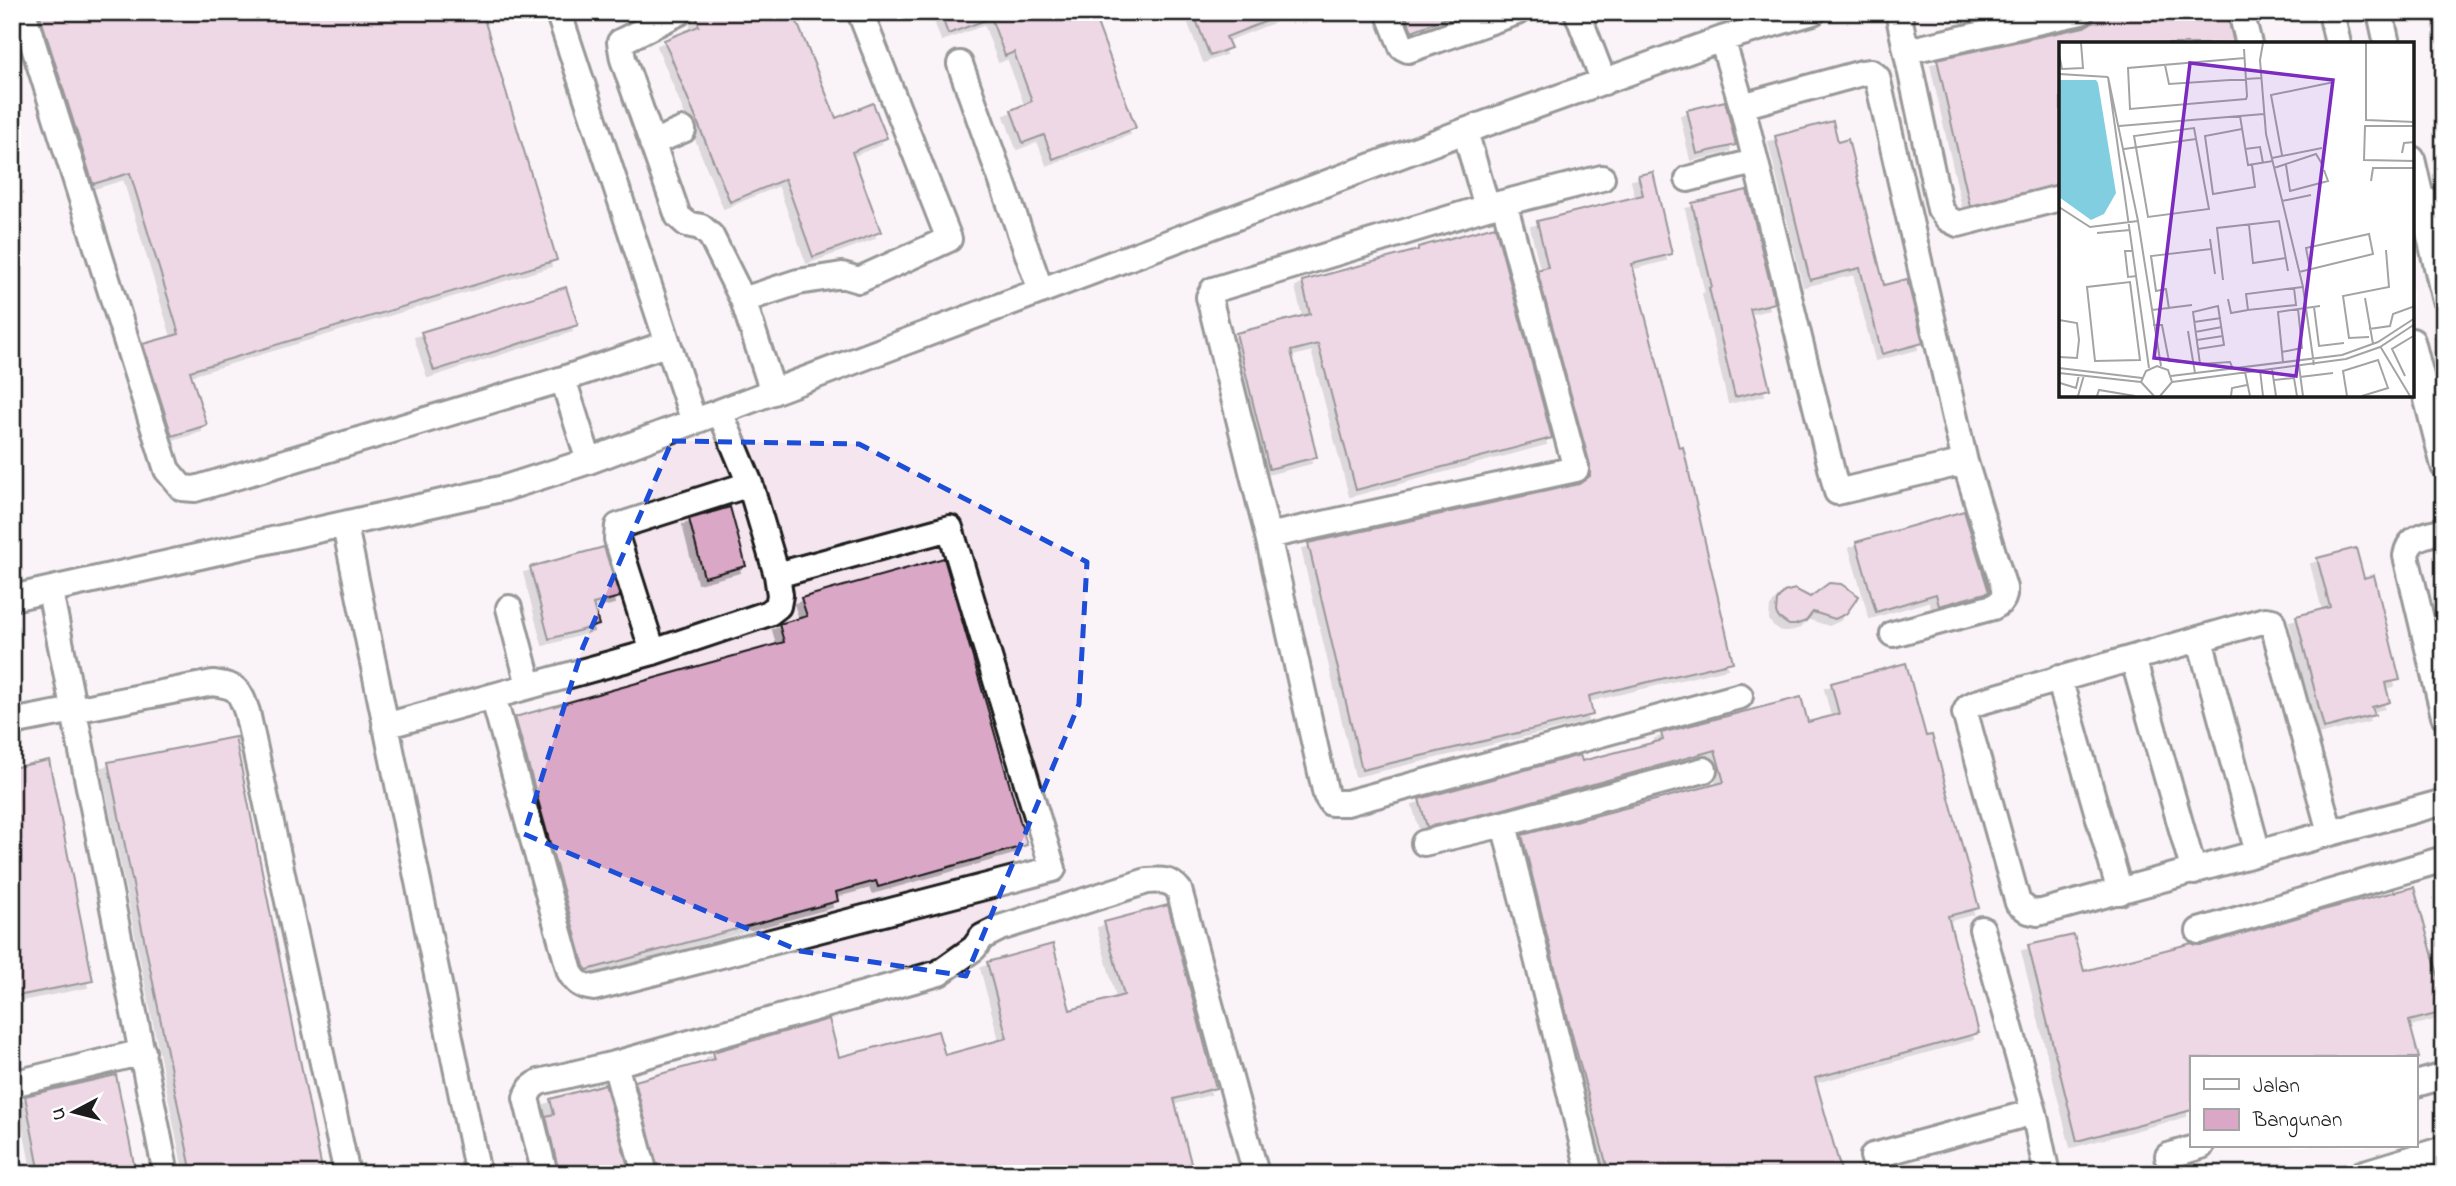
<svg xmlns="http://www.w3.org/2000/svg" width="2456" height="1186" viewBox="0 0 2456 1186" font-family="'Indie Flower',sans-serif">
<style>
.built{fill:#f4e5ee;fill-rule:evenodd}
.building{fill:#daa8c6;stroke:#1c1c1c;stroke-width:2;filter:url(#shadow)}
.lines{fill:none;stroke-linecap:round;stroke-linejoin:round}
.minor-casing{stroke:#1c1c1c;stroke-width:30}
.minor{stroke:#fff;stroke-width:24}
.marked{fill:none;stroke:#1d4ed8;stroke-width:5;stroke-dasharray:14 9;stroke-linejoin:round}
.inset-road{fill:none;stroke:#a4a4a4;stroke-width:2}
.view{fill:#7b2cbf;fill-opacity:0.15;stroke:#7b2cbf;stroke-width:3.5}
.inset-edge{fill:none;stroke:#1c1c1c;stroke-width:3.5}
</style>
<defs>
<filter id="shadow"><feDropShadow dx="-6" dy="6" stdDeviation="0" flood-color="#0004"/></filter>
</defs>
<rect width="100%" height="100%" fill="#fff"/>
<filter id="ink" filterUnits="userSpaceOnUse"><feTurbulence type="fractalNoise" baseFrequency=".0143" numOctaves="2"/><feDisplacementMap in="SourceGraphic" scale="14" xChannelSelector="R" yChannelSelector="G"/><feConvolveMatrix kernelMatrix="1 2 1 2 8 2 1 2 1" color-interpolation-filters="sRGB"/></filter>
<g filter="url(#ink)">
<!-- built -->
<path class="built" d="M 12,12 L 2444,12 L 2444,1174 L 12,1174 ZM 2060,44 L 2412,44 L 2412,396 L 2060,396 ZM 2192,1058 L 2416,1058 L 2416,1146 L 2192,1146 Z"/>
<!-- building -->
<path class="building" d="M 39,12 L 482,12 L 557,260 L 190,371 L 207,425 L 172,436 L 143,344 L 179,334 L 130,173 L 93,184 Z
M 695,12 L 793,12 L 836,118 L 873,103 L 887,138 L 852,152 L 881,232 L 813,257 L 785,179 L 730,202 L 664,40 L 699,26 Z
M 940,12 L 1093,12 L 1136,128 L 1053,159 L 1044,135 L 1023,143 L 1011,110 L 1032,101 L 1014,52 L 1005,56 L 991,18 L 948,34 Z
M 1193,12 L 1287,12 L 1287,13 L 1226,37 L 1231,48 L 1210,56 Z
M 1404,12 L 1456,12 L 1457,14 L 1412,31 Z
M 2117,12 L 2227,12 L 2234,44 L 2061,44 L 2061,184 L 1970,206 L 1937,59 L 2084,27 L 2091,23 L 2095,17 Z
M 1725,101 L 1736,145 L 1697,154 L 1687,110 Z
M 1833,121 L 1838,142 L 1848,139 L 1884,285 L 1907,279 L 1923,343 L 1882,354 L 1860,268 L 1810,280 L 1775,136 Z
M 1653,172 L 1672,254 L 1632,264 L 1679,448 L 1683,447 L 1733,662 L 1589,696 L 1593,715 L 1362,770 L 1308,543 L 1579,484 L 1590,476 L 1590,465 L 1537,270 L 1548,267 L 1537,221 L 1643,195 L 1638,175 Z
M 1747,190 L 1775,303 L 1750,309 L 1770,389 L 1735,397 L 1709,288 L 1712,287 L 1692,203 Z
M 1495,226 L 1552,438 L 1356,490 L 1318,344 L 1291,351 L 1317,457 L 1269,469 L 1236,333 L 1310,314 L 1302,281 L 1418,250 L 1418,247 Z
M 566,287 L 578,325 L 434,371 L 421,332 Z
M 730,507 L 746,566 L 704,577 L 689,519 Z
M 1964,511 L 1989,592 L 1939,606 L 1936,594 L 1876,612 L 1856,542 Z
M 604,547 L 620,597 L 593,604 L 599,625 L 549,639 L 530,567 Z
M 2356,548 L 2364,578 L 2374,575 L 2400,680 L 2385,683 L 2390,702 L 2372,707 L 2375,715 L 2324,728 L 2296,616 L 2330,607 L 2317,558 Z
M 944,558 L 1027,845 L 878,887 L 876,881 L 836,892 L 838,901 L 587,970 L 584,966 L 515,717 L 784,642 L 779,624 L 807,616 L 801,598 Z
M 1829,583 L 1841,584 L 1859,596 L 1846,614 L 1835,619 L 1813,612 L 1806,621 L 1795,625 L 1789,625 L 1779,618 L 1776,613 L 1777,601 L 1784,592 L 1795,589 L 1810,597 Z
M 1906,663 L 1926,736 L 1932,735 L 1979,908 L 1948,916 L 1979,1033 L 1815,1078 L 1842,1174 L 1680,1174 L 1680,1169 L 1663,1174 L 1609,1174 L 1565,1008 L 1522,835 L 1724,782 L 1715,750 L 1500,810 L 1427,827 L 1419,799 L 1580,755 L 1582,761 L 1663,740 L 1661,733 L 1801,697 L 1808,722 L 1839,714 L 1831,683 Z
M 235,737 L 323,1174 L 192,1174 L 108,762 Z
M 49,760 L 93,981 L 12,997 L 12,768 Z
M 2414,887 L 2444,997 L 2444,1012 L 2409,1021 L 2419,1058 L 2192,1058 L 2192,1110 L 2077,1141 L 2028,945 L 2074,935 L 2084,971 L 2192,943 L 2203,945 L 2323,910 Z
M 1168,905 L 1216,1088 L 1174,1099 L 1194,1174 L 659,1174 L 635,1081 L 715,1059 L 713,1052 L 829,1019 L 839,1057 L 938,1031 L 945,1055 L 1007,1038 L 987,962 L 1053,944 L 1070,1010 L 1124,995 L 1104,922 Z
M 116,1075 L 136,1174 L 40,1174 L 25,1096 Z
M 605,1084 L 630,1174 L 559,1174 L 546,1116 L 554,1114 L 550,1099 Z"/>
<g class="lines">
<!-- minor casing -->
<g class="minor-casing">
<path id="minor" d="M 23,12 L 167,470 L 182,488 L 195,489 L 563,379 L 666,344
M 680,12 L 620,42 L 623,59 L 678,216 L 687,224 L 701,227 L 711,236 L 743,300 L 773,392
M 1388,12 L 1402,47 L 1408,50 L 1517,12
M 1577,12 L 1604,82
M 1898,12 L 1940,209 L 1948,219 L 1958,224 L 2060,198
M 2241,12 L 2249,44
M 2331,12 L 2338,44
M 2380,12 L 2387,44
M 561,20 L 694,422
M 1722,39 L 1742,106 L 1837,492 L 1965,462 L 1877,77 L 1871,72 L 1862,73 L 1742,106
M 1907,51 L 2081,12
M 960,64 L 1041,291
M 1465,131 L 1487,207
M 652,143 L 683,130
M 2412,159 L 2444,297
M 1602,178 L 1487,207 L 1223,287 L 1213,290 L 1209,297 L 1268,536 L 1326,795 L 1331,803 L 1347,803 L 1740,696
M 1688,179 L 1754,162
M 2422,205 L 2444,199
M 743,300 L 798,282 L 842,275 L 859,280 L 949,239 L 860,12
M 2412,341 L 2444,466
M 563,379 L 589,461
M 345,526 L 478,1174
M 2444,530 C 2427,535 2409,535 2406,556 L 2444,716
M 1268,536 L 1576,469 L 1504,203
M 50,591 L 166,1174
M 12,598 L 505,488 L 589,461 L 1465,131 L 1722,39 L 1813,12
M 509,608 L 529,685
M 1893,634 L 1993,607 C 2002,602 2005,599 2004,588 L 1965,462
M 2200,640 L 2258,853
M 653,652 L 617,539 L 618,526 L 750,484
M 2133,658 L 2194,872
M 2059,678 L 2120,892
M 493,696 L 570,972 C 576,983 581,986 594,988 L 1053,869 L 950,528 L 777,575
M 12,722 L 213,683 C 237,686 239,689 247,712 L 347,1174
M 385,726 L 653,652 L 769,613 L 778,606 L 780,595 L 777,575 L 750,484 L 720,412
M 1504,824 L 1590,1174
M 2330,832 L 2272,621 L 2265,620 L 1976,703 L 1968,707 L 1965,713 L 2018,903 L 2029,911 L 2038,913 L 2444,802
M 1424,843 L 1504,824 L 1704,770
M 1982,929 L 2034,1112 L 2047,1174
M 2199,931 L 2444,859
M 615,1064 L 645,1174
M 12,1084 L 143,1052
M 2416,1084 L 2444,1076
M 545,1174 L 526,1098 L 531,1088 L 539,1082 L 615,1064 L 939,973 L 974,948 L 982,937 L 1000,928 L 1147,881 C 1161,880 1170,879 1179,890 L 1256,1174
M 1879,1174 L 1873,1156 L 2034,1112
M 2171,1174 L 2168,1156 L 2201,1146
M 2361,1174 L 2444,1149"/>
</g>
<!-- minor -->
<use href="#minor" class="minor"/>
</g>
</g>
<!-- marked area -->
<path d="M0 0H2456V1186H0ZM 672,441 L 859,444 L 1087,562 L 1079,704 L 966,976 L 800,951 L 524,834 L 583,647 Z" fill="#fff" fill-opacity=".55" fill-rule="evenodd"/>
<path class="marked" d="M 672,441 L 859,444 L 1087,562 L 1079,704 L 966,976 L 800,951 L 524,834 L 583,647 Z"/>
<!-- overview -->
<g transform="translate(2059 42)">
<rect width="355" height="355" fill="#fff"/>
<path d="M 0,38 L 37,38 L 39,41 L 57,151 L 45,172 L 32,178 L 0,155 Z" fill="#80cedf"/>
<path class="inset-road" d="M 204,1 L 201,18 L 207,92 L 244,245 L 255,323M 307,1 L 307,78 L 356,80M 185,7 L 188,54 L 187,57 L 71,67 L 69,26 L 186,16M 0,12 L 3,27 L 24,26 L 22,1M 106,23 L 110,42 L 202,36M 0,32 L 49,35M 181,74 L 189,123 L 214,119M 60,84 L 205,72M 356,84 L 306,84 L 305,118 L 356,119M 135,86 L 150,167 L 89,175 L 75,94 ZM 183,87 L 146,94 L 154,152 L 196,145 L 193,123M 65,107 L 137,97M 186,107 L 201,105 L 204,121M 343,111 L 345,101 L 356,100M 223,113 L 212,53 L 275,40M 213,116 L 263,106M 227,123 L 231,149 L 269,139 L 265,128M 215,126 L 257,112 L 263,122M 312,139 L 314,126 L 356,126M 223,159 L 252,153M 0,165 L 31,185 L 79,179M 190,183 L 194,221 L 227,216M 38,191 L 71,188M 151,197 L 156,232M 74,209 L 66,209 L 69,235 L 78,234M 240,230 L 314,212 L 310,192 L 247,206 L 251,227M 164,238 L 158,186 L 220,179 L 229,229M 71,240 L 81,318 L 36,319 L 28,245 ZM 235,246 L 237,263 L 189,268 L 187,252 L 244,245M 306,256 L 314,302M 169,257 L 172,271 L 189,268M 255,265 L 260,304 L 285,301M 110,267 L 107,247 L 97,249 L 92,214 L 152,207M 93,268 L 133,263M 0,278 L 18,281 L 20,298 L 18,316 L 0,315M 135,280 L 162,276M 94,283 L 103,283 L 110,319 L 134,320M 310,287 L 331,284 L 334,272 L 356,264M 129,289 L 136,331M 136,290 L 163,285M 310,295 L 290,296 L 284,254 L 330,245 L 327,208M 138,298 L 164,294M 321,304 L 351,354M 139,307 L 165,303 L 159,264 L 134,270 L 141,322 L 171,320 L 174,327M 223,310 L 243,306 L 239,267M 224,320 L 219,270 L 261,264M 240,324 L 244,354M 0,326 L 83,336M 90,326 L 49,35 L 79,179 L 102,324M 213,327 L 217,354M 201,328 L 204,354M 186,330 L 191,354M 0,331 L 82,340M 112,334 L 283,313 L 319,300 L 356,276M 346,334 L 333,307 L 356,293M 241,335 L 274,331M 215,338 L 235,336 L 238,354M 113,340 L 287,317 L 321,305 L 356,282M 1,341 L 17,346 L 20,333M 19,354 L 25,333M 38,354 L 40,348 L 76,354M 95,354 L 82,340 L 87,329 L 98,324 L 109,328 L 113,340 L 101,354M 172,354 L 173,346 L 188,343M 288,354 L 284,329 L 319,318 L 329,346 L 303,354"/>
<path class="view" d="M 131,21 L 274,38 L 237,334 L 95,316 Z"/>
<rect width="355" height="355" class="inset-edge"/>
</g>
<!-- margin -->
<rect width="2456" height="1186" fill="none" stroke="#fff" stroke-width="42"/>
<rect x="21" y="21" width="2414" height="1144" fill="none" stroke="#1c1c1c" stroke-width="2.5" filter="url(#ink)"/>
<!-- legend -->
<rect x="2190" y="1056" width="228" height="91" fill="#ffffff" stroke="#a4a4a4" stroke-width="2"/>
<rect x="2204" y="1079" width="35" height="10" fill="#ffffff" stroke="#a4a4a4" stroke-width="2"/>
<text x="2253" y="1092" font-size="21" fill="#1c1c1c">Jalan</text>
<rect x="2204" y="1109" width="35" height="21" fill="#daa8c6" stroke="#a4a4a4" stroke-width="2"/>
<text x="2253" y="1126" font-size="21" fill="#1c1c1c">Bangunan</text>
<!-- north arrow -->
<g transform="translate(74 1112) rotate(263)" stroke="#ffffff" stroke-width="5" paint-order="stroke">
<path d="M0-5L12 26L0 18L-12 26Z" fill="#1c1c1c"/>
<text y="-10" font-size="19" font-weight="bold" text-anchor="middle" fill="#1c1c1c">U</text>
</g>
</svg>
